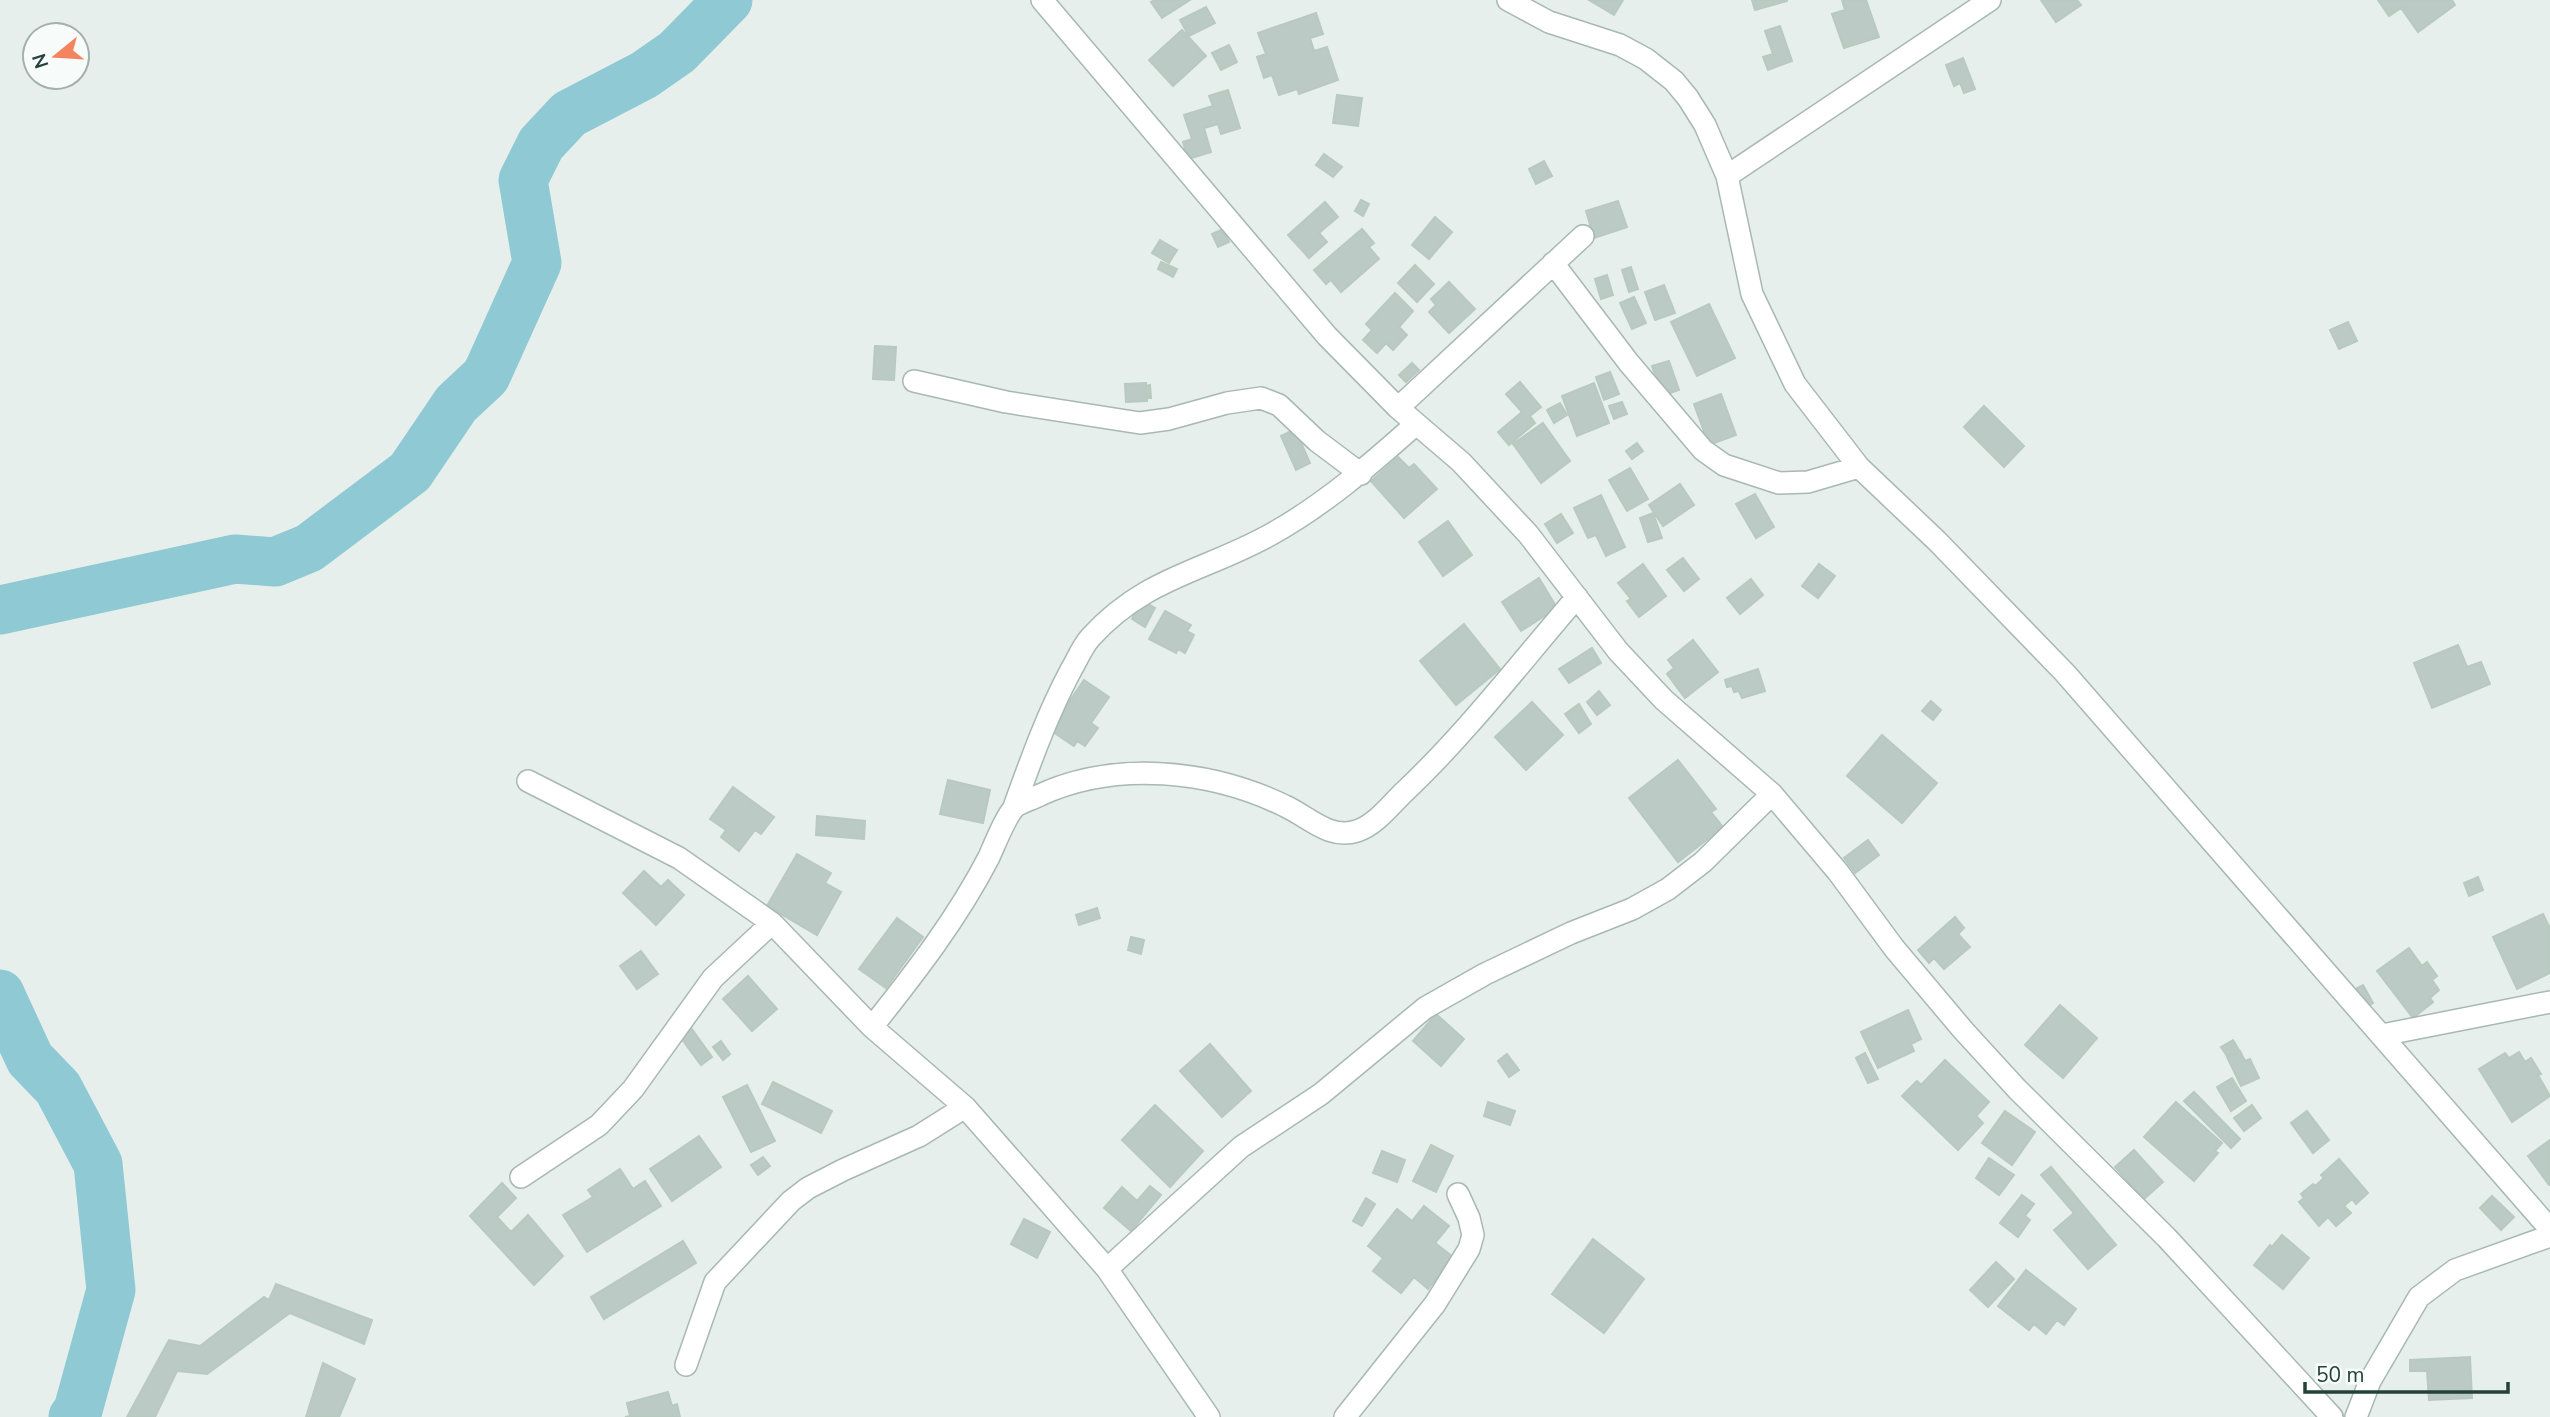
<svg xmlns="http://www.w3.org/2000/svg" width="2550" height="1417" viewBox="0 0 2550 1417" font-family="'Nunito Sans',sans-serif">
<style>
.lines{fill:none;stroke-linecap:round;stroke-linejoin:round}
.river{stroke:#8ec9d4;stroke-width:49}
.building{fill:#bbcac4;stroke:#b8c9c2;stroke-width:2}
.minor-casing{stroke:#a8b8b2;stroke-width:24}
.minor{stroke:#fff;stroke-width:21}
</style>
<rect width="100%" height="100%" fill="#e6efeb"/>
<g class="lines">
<!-- river -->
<path class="river" d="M 0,610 L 235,559 L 275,562 L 309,548 L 410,472 L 456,404 L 486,376 L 537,263 L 523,180 L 541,144 L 569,114 L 644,75 L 677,52 L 728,0
M 0,994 L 30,1059 L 58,1088 L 98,1164 L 111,1290 L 78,1410 L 73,1417"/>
</g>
<!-- building -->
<path class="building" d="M 1154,0 L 1190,0 L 1162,18 L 1151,2 Z
M 1589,0 L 1623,0 L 1614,15 Z
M 1752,0 L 1787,0 L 1787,1 L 1755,10 Z
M 1842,0 L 1866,0 L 1879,37 L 1844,48 L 1832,14 L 1845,10 Z
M 2041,0 L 2077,0 L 2081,5 L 2056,22 Z
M 2378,0 L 2452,0 L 2455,5 L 2418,32 L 2401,8 L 2389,16 Z
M 1206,7 L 1215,23 L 1189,36 L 1180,20 Z
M 1316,13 L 1323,34 L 1310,38 L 1314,51 L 1327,47 L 1338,80 L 1299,94 L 1297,89 L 1279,95 L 1272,75 L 1264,78 L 1257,57 L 1266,54 L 1258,33 Z
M 1780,26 L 1792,61 L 1768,70 L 1763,57 L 1773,54 L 1765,31 Z
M 1182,30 L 1206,56 L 1173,86 L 1149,60 Z
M 1229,45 L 1237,62 L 1221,70 L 1212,53 Z
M 1963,58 L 1975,89 L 1964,93 L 1960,83 L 1954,86 L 1946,65 Z
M 1228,90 L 1240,128 L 1221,134 L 1218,124 L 1204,128 L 1211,152 L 1188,159 L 1183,142 L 1192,139 L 1184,115 L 1213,106 L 1209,96 Z
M 1337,95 L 1362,98 L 1358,126 L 1333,123 Z
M 1324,154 L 1342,167 L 1333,177 L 1316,165 Z
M 1544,161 L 1552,176 L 1536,184 L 1529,169 Z
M 1361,200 L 1369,204 L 1363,216 L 1355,211 Z
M 1618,201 L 1627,227 L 1594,238 L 1586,211 Z
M 1325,202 L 1338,217 L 1319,233 L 1327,242 L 1309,258 L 1288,235 Z
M 1435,217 L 1452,232 L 1429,259 L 1412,245 Z
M 1223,229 L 1229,242 L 1218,247 L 1212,234 Z
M 1362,229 L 1374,243 L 1369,247 L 1379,259 L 1341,292 L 1331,280 L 1326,284 L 1314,270 Z
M 1160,240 L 1177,250 L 1169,263 L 1152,253 Z
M 1161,262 L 1177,269 L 1173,277 L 1158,269 Z
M 1415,265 L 1434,284 L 1417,302 L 1398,283 Z
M 1631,267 L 1638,289 L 1629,292 L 1622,270 Z
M 1607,275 L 1613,295 L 1601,299 L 1595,279 Z
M 1449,282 L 1475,309 L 1449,333 L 1429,312 L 1436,305 L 1431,299 Z
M 1664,285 L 1675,313 L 1655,320 L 1645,292 Z
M 1395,293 L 1413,311 L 1399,327 L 1407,335 L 1393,350 L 1386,343 L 1377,353 L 1363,340 L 1372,330 L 1366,324 Z
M 1634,297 L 1646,323 L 1632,329 L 1620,303 Z
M 1709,304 L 1735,358 L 1697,376 L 1671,322 Z
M 2348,322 L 2357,341 L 2339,349 L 2330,330 Z
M 875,346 L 896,347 L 894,380 L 873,379 Z
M 1669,361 L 1679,390 L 1662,396 L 1652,366 Z
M 1412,363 L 1419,370 L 1406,382 L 1399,375 Z
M 1610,372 L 1619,394 L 1604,400 L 1596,377 Z
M 1520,382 L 1541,407 L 1530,416 L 1535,423 L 1509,445 L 1498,432 L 1522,412 L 1506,394 Z
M 1146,383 L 1146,386 L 1150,385 L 1151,398 L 1147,398 L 1147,401 L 1126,402 L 1125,384 Z
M 1594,383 L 1609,423 L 1577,436 L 1562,396 Z
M 1721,394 L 1736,435 L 1709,445 L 1694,404 Z
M 1622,402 L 1627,414 L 1614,419 L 1609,406 Z
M 1560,403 L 1567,415 L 1554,423 L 1547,410 Z
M 1984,406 L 2024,446 L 2004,467 L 1964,427 Z
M 1543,423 L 1570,461 L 1541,483 L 1513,444 Z
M 1295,429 L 1310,463 L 1296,470 L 1281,436 Z
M 1637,443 L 1643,451 L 1632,459 L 1626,451 Z
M 1398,457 L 1409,468 L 1414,464 L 1437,489 L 1404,518 L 1371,481 Z
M 1630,468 L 1648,499 L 1627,511 L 1609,480 Z
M 1680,484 L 1694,505 L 1663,526 L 1649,505 Z
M 1755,494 L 1774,527 L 1756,538 L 1736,504 Z
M 1601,495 L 1625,547 L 1606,556 L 1596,535 L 1588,538 L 1574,508 Z
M 1653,513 L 1662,538 L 1648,542 L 1640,518 Z
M 1561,514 L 1573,533 L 1557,543 L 1545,524 Z
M 1448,521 L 1472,555 L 1443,576 L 1419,542 Z
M 1683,558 L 1699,579 L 1684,591 L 1667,570 Z
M 1643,564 L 1666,596 L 1639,617 L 1627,601 L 1631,599 L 1618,583 Z
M 1819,564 L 1835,576 L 1818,598 L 1802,586 Z
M 1539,578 L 1557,608 L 1521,631 L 1502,602 Z
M 1751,579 L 1763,595 L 1740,614 L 1727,598 Z
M 1142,601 L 1155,608 L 1145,627 L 1132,619 Z
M 1165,611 L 1191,625 L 1187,631 L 1194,635 L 1185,653 L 1178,649 L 1176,653 L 1149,639 Z
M 1464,624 L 1500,669 L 1456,705 L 1420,661 Z
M 1693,640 L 1718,672 L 1685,698 L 1667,674 L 1674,668 L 1668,660 Z
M 2458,645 L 2467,667 L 2481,662 L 2490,684 L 2432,708 L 2414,663 Z
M 1592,648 L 1601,663 L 1569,683 L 1559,669 Z
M 1758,669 L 1765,691 L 1742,698 L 1739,691 L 1734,692 L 1732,686 L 1727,687 L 1725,680 Z
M 1084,680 L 1109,697 L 1091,723 L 1098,728 L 1085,746 L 1077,741 L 1074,746 L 1050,730 Z
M 1599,691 L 1610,705 L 1597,715 L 1587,702 Z
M 1931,701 L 1941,710 L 1933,720 L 1922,711 Z
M 1532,702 L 1563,735 L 1526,770 L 1495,737 Z
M 1579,704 L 1591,724 L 1579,733 L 1565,714 Z
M 1882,735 L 1937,783 L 1902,823 L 1847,776 Z
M 1678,760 L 1716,809 L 1711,812 L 1723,827 L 1678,862 L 1629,798 Z
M 948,780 L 990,790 L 983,823 L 940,814 Z
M 733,787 L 774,817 L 761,834 L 755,830 L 739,851 L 721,837 L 726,830 L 710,819 Z
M 817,816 L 865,821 L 864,839 L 816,835 Z
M 1868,840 L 1879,855 L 1855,873 L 1844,858 Z
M 797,854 L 831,873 L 825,883 L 841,892 L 817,935 L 767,906 Z
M 644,871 L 661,887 L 668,880 L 684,895 L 656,925 L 623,893 Z
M 2478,877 L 2483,890 L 2469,896 L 2464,883 Z
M 1097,908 L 1100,918 L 1079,925 L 1076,915 Z
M 2543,914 L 2550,928 L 2550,973 L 2517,989 L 2493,937 Z
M 1955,917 L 1964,928 L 1958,934 L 1970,947 L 1944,969 L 1934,958 L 1929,963 L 1918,950 Z
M 897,918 L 923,937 L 886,988 L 859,969 Z
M 1131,937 L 1144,940 L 1141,954 L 1128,950 Z
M 2409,948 L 2422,966 L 2427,962 L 2437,976 L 2432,980 L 2439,990 L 2430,998 L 2433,1002 L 2413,1018 L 2377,971 Z
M 641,951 L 658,974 L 637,989 L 620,966 Z
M 748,976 L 777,1009 L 752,1031 L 723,999 Z
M 2363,985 L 2373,1003 L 2364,1008 L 2354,990 Z
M 2060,1005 L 2097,1038 L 2063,1078 L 2025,1045 Z
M 1908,1010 L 1921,1039 L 1911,1044 L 1914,1051 L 1878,1068 L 1861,1032 Z
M 1436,1014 L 1464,1039 L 1441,1066 L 1413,1041 Z
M 689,1025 L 712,1057 L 701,1065 L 678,1034 Z
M 2233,1040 L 2239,1050 L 2227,1056 L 2221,1047 Z
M 721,1041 L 730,1054 L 723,1060 L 713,1047 Z
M 1210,1044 L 1251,1091 L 1222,1117 L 1180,1071 Z
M 2240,1051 L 2245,1061 L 2250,1059 L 2259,1078 L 2241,1086 L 2227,1057 Z
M 2519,1052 L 2525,1062 L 2531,1058 L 2541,1074 L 2538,1075 L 2550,1096 L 2512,1122 L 2479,1069 L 2505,1053 L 2509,1058 Z
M 1865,1053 L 1878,1079 L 1868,1083 L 1856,1058 Z
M 1507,1054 L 1519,1070 L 1509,1077 L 1498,1061 Z
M 1945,1060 L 1989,1102 L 1976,1116 L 1983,1123 L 1958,1150 L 1902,1096 L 1917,1081 L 1921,1085 Z
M 2232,1078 L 2246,1101 L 2231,1111 L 2217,1087 Z
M 773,1082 L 832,1111 L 821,1133 L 762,1104 Z
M 747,1085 L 775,1141 L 751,1152 L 723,1097 Z
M 2194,1092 L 2240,1139 L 2231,1148 L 2184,1101 Z
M 1488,1102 L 1515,1111 L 1510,1125 L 1484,1116 Z
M 2176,1102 L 2222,1143 L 2215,1151 L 2218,1153 L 2194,1181 L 2144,1137 Z
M 1155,1105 L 1203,1151 L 1170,1187 L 1122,1140 Z
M 2252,1105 L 2261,1118 L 2244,1131 L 2234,1118 Z
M 2005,1111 L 2035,1132 L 2012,1165 L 1982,1143 Z
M 2307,1111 L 2329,1140 L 2313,1153 L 2291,1123 Z
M 699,1136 L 721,1167 L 672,1201 L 650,1169 Z
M 2550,1140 L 2550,1185 L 2549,1185 L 2528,1156 Z
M 1431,1145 L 1453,1156 L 1436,1192 L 1413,1181 Z
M 2134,1150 L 2163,1182 L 2144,1199 L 2115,1167 Z
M 1382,1151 L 1405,1160 L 1397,1182 L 1373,1173 Z
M 763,1157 L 770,1166 L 758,1175 L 751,1165 Z
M 1989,1158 L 2014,1175 L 1999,1195 L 1976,1178 Z
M 2339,1159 L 2368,1193 L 2356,1204 L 2352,1199 L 2344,1206 L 2351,1213 L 2336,1226 L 2328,1217 L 2319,1226 L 2299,1202 L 2304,1198 L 2301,1194 L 2313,1184 L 2315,1186 L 2324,1178 L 2321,1175 Z
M 2051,1167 L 2116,1245 L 2088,1269 L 2054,1230 L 2074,1213 L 2041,1175 Z
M 620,1169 L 633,1189 L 645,1181 L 661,1206 L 587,1252 L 563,1215 L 593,1197 L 588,1190 Z
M 502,1183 L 516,1198 L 497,1217 L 511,1232 L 528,1215 L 563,1256 L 534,1285 L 470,1216 Z
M 1150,1186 L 1161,1195 L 1131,1231 L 1104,1208 L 1122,1187 L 1137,1201 Z
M 2022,1195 L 2034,1204 L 2025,1216 L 2030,1220 L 2018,1237 L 2000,1223 Z
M 2492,1196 L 2514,1217 L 2501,1230 L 2480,1208 Z
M 1366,1198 L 1375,1204 L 1362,1226 L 1353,1221 Z
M 1424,1206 L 1449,1226 L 1435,1243 L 1453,1257 L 1428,1289 L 1414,1277 L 1401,1293 L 1373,1271 L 1383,1258 L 1368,1246 L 1397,1209 L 1412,1221 Z
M 1024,1219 L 1050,1232 L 1037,1258 L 1011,1244 Z
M 2282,1235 L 2309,1258 L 2283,1289 L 2254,1265 L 2270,1245 L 2272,1247 Z
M 1593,1239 L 1644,1279 L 1604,1333 L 1552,1294 Z
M 683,1241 L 696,1263 L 604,1319 L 591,1297 Z
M 1996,1262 L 2014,1279 L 1988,1307 L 1970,1290 Z
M 2026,1270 L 2076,1309 L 2064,1325 L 2057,1320 L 2046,1334 L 2034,1324 L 2029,1330 L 1998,1306 Z
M 276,1284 L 372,1320 L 364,1344 L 290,1313 L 207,1374 L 177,1371 L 155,1417 L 127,1417 L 169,1340 L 200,1346 L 264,1297 L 269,1300 Z
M 2470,1357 L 2472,1398 L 2429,1400 L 2427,1371 L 2410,1371 L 2410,1360 Z
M 323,1363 L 355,1379 L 339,1417 L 306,1417 Z
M 668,1392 L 672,1406 L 677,1404 L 680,1417 L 625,1417 L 630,1416 L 627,1403 Z"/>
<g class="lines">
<!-- minor casing -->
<g class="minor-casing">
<path id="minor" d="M 1042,0 L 1327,336 L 1398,408 L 1461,462 L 1528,534 L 1618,651 L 1664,700 L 1772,794 L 1838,872 L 1894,948 L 1963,1030 L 2017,1089 L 2167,1238 L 2332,1417
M 1508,0 L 1549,22 L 1620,45 L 1646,59 L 1674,81 L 1688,98 L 1705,125 L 1727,176 L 1752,294 L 1795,384 L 1859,467 L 1937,541 L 2065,673 L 2550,1229
M 1727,176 L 1990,0
M 1553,263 L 1629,363 L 1703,450 L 1724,465 L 1779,483 L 1808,482 L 1859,467
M 914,381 L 1006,402 L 1140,423 L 1169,419 L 1227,403 L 1261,398 L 1279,405 L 1317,441 L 1361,474
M 1398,408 L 1583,236
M 528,781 L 679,858 L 772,923 L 872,1027 L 965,1107 L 1045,1198 L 1107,1269 L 1209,1417
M 1014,807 C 1031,760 1047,715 1071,670 C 1077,660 1082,647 1090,638 C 1144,578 1202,572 1268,536 C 1323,506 1370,465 1416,424
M 872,1027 C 915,973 957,919 989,857 C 994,846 1007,813 1016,806 C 1022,802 1032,799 1040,795 C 1116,760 1211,770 1285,806 C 1309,817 1329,840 1357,831 C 1375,825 1389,807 1402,794 C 1466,734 1520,663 1577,597
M 2382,1035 L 2550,1002
M 521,1177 L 599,1125 L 633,1089 L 713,978 L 772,923
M 1107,1269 L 1241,1147 L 1321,1094 L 1425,1008 L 1485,974 L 1571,933 L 1632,909 L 1668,889 L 1703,862 L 1772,794
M 686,1365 L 715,1282 L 791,1201 L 808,1188 L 843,1170 L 919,1136 L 965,1107
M 1345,1417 L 1435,1304 L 1469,1249 L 1473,1235 L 1469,1218 L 1458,1194
M 2356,1417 L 2370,1381 L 2419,1297 L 2455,1270 L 2550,1236"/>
</g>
<!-- minor -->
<use href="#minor" class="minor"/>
</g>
<!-- north arrow -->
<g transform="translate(56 56) rotate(252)"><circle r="33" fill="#f7fbf9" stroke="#a3b1ad" stroke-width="2"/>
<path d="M0-5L12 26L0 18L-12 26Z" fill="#f4845f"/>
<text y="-10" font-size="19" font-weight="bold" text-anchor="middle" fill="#24423a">N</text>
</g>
<!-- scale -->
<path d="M2305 1382v10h203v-10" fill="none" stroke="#24423a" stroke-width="3.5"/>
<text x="2316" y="1382" font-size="21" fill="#24423a" stroke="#f7fbf9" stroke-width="5" paint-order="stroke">50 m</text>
</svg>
